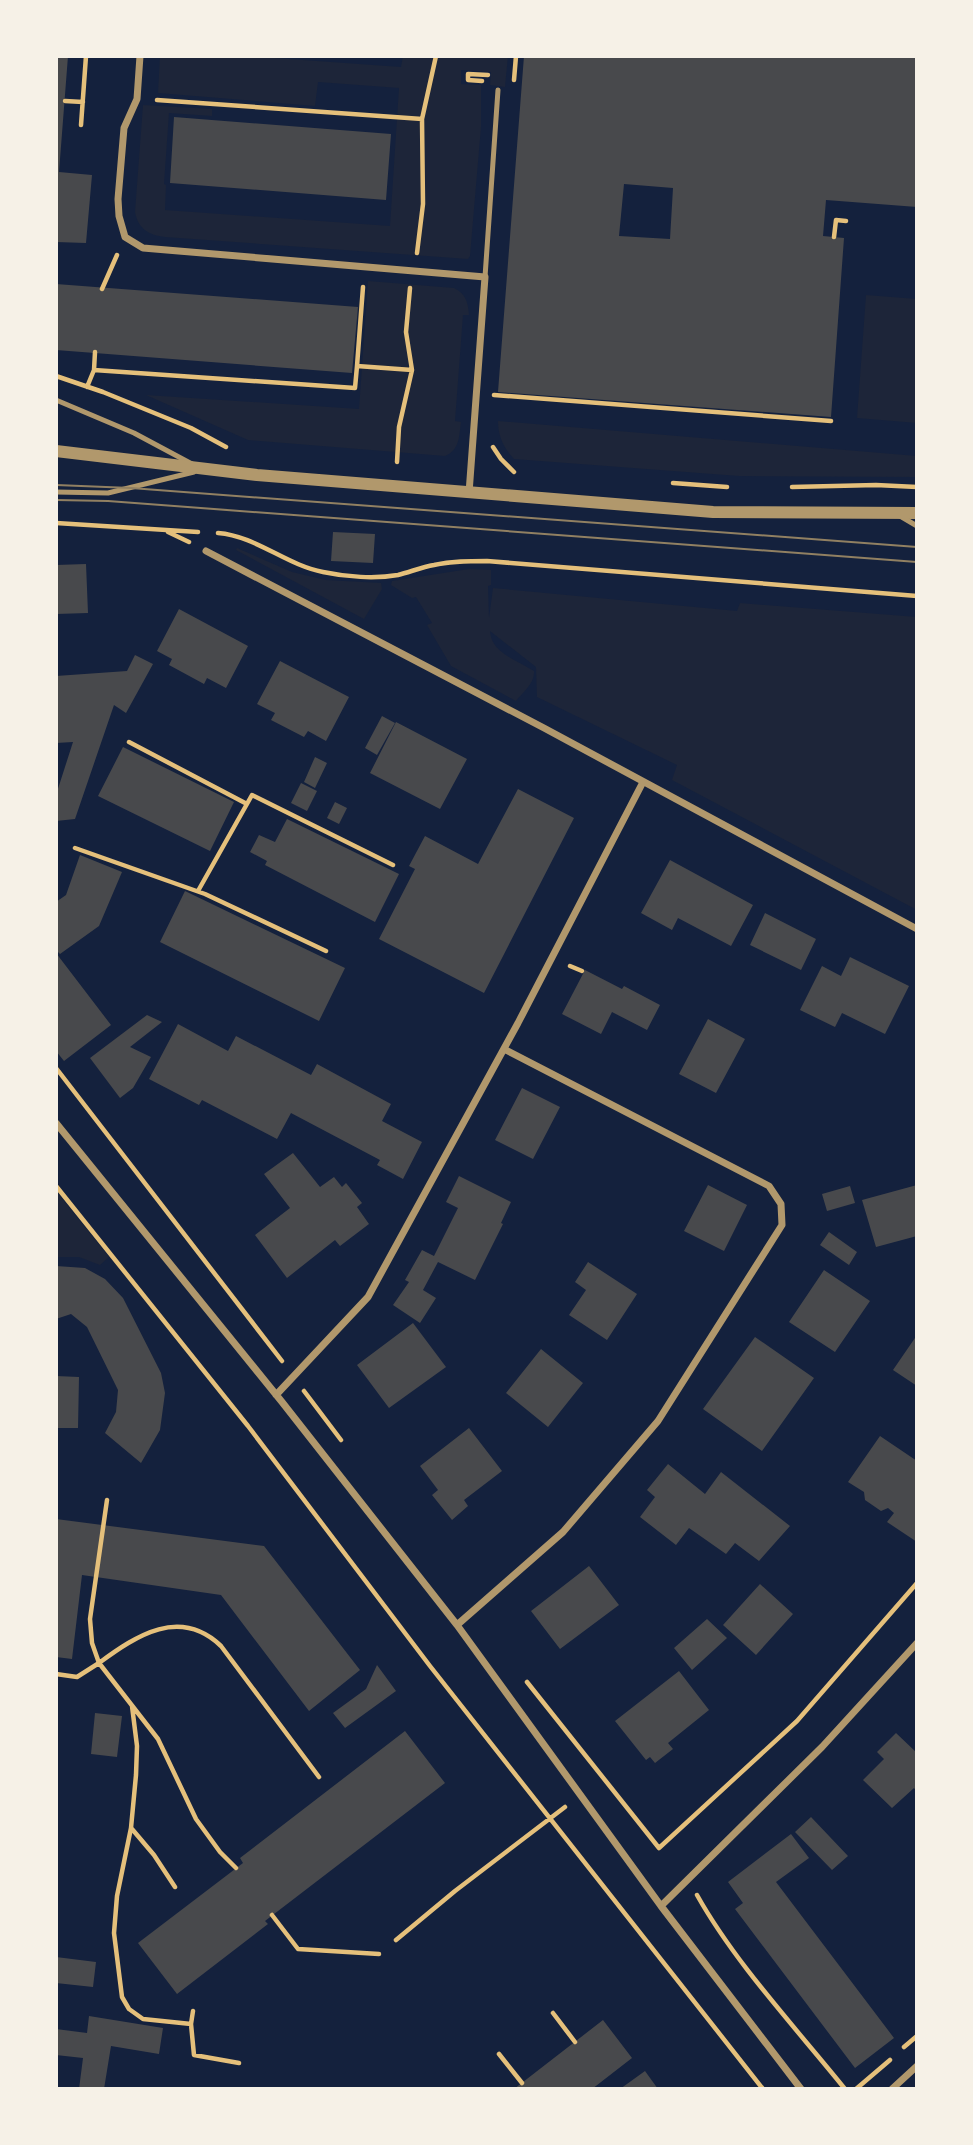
<svg xmlns="http://www.w3.org/2000/svg" width="973" height="2145" viewBox="0 0 973 2145" font-family="Lato,sans-serif">
<style>
.green{fill:#1d2539}
.building{fill:#48494c;fill-rule:evenodd}
.lines{fill:none;stroke-linecap:round;stroke-linejoin:round}
.path{stroke:#e5c07b;stroke-width:4.5}
.service{stroke:#b1986c;stroke-width:5}
.minor{stroke:#b1986c;stroke-width:7}
.tertiary{stroke:#b1986c;stroke-width:12}
.tram{stroke:#918062;stroke-width:2}
</style>
<rect width="100%" height="100%" fill="#14213d"/>
<!-- green -->
<path class="green" d="M 160,56 L 248,56 L 401,67 L 403,56 L 508,56 L 505,87 L 490,85 L 491,72 L 461,70 L 461,84 L 481,85 L 481,127 L 470,256 L 468,259 L 165,237 C 149,235 138,229 135,212 L 143,105 L 212,109 L 212,116 L 169,113 L 164,184 L 166,185 L 165,210 L 390,226 L 399,88 L 318,82 L 315,106 L 158,93 Z
M 368,281 L 454,288 C 466,294 468,302 469,315 L 463,315 L 455,421 L 461,422 C 459,436 460,450 445,456 L 248,440 L 146,395 L 359,409 Z
M 866,295 L 917,299 L 917,423 L 857,418 Z
M 498,421 L 917,456 L 917,477 L 739,476 L 514,459 C 504,448 498,437 498,421 Z
M 237,548 L 292,572 L 326,580 L 381,583 L 382,589 L 364,619 L 236,550 Z
M 469,569 L 491,570 L 491,585 L 488,586 L 489,618 L 493,588 L 737,611 L 740,603 L 917,617 L 917,910 L 672,780 L 677,765 L 537,697 L 536,667 L 490,631 C 491,653 517,660 534,671 C 535,683 523,692 516,701 L 451,666 L 427,625 L 432,623 L 416,597 L 412,598 L 391,585 L 392,581 Z
M 56,1191 L 109,1257 L 100,1265 L 79,1257 L 56,1257 Z"/>
<!-- building -->
<path class="building" d="M 56,56 L 68,56 L 59,172 L 92,175 L 86,243 L 56,242 Z
M 524,56 L 917,56 L 917,207 L 826,200 L 823,236 L 844,238 L 831,417 L 498,392 ZM 624,184 L 673,188 L 670,239 L 619,236 Z
M 174,117 L 391,134 L 386,200 L 170,183 Z
M 56,284 L 358,307 L 352,373 L 56,350 Z
M 333,532 L 375,534 L 373,563 L 331,561 Z
M 86,564 L 88,613 L 56,614 L 56,565 Z
M 179,609 L 248,646 L 226,688 L 207,678 L 204,684 L 169,665 L 172,659 L 157,651 Z
M 135,655 L 153,664 L 126,713 L 114,705 L 75,819 L 56,821 L 56,795 L 73,742 L 56,743 L 56,676 L 127,671 Z
M 280,661 L 349,697 L 326,741 L 308,731 L 304,737 L 271,720 L 275,713 L 257,704 Z
M 382,716 L 395,723 L 377,755 L 365,748 Z
M 396,722 L 467,759 L 440,809 L 370,773 Z
M 123,747 L 234,802 L 210,851 L 98,796 Z
M 315,757 L 327,763 L 315,788 L 304,782 Z
M 301,783 L 317,791 L 307,811 L 291,803 Z
M 518,789 L 574,818 L 484,993 L 379,939 L 415,869 L 409,866 L 425,836 L 478,864 Z
M 335,802 L 347,808 L 339,824 L 327,818 Z
M 287,819 L 399,874 L 375,922 L 265,865 L 267,861 L 250,852 L 259,835 L 275,842 Z
M 80,855 L 122,872 L 99,926 L 60,954 L 56,950 L 56,902 L 66,895 Z
M 670,860 L 753,905 L 731,946 L 678,918 L 672,930 L 641,913 Z
M 185,891 L 345,968 L 319,1021 L 160,942 Z
M 765,913 L 816,939 L 801,970 L 750,945 Z
M 56,953 L 111,1025 L 64,1061 L 56,1051 Z
M 850,957 L 909,986 L 885,1034 L 842,1013 L 835,1027 L 800,1010 L 822,966 L 841,976 Z
M 585,970 L 622,989 L 624,986 L 660,1005 L 647,1030 L 612,1012 L 601,1034 L 562,1014 Z
M 147,1015 L 162,1022 L 130,1047 L 151,1057 L 133,1088 L 120,1098 L 90,1058 Z
M 708,1019 L 745,1039 L 716,1093 L 679,1074 Z
M 178,1024 L 228,1051 L 236,1036 L 311,1075 L 317,1064 L 391,1104 L 382,1121 L 422,1142 L 403,1179 L 377,1165 L 380,1160 L 291,1113 L 277,1139 L 202,1100 L 199,1105 L 149,1079 Z
M 522,1088 L 560,1107 L 533,1159 L 495,1140 Z
M 293,1153 L 320,1187 L 334,1177 L 342,1187 L 346,1183 L 362,1203 L 357,1207 L 369,1224 L 340,1246 L 335,1240 L 287,1278 L 255,1235 L 290,1208 L 264,1174 Z
M 459,1176 L 511,1202 L 501,1223 L 503,1224 L 475,1280 L 438,1262 L 423,1290 L 436,1298 L 420,1323 L 393,1305 L 409,1282 L 405,1280 L 422,1250 L 434,1256 L 458,1208 L 446,1202 Z
M 708,1185 L 747,1205 L 724,1251 L 684,1231 Z
M 917,1185 L 917,1236 L 876,1247 L 862,1200 Z
M 850,1186 L 855,1203 L 827,1211 L 822,1194 Z
M 829,1232 L 857,1252 L 849,1265 L 820,1245 Z
M 588,1262 L 637,1294 L 607,1340 L 569,1315 L 586,1290 L 575,1282 Z
M 56,1266 L 85,1268 L 105,1279 L 123,1298 L 161,1373 L 165,1393 L 160,1430 L 141,1463 L 105,1433 L 116,1412 L 118,1390 L 87,1327 L 71,1314 L 56,1319 Z
M 824,1270 L 870,1301 L 835,1352 L 789,1322 Z
M 413,1323 L 446,1367 L 389,1408 L 357,1365 Z
M 917,1335 L 917,1386 L 893,1370 Z
M 755,1337 L 814,1378 L 762,1451 L 703,1409 Z
M 541,1349 L 583,1383 L 548,1427 L 506,1393 Z
M 56,1376 L 79,1377 L 78,1428 L 56,1428 Z
M 469,1428 L 502,1471 L 464,1500 L 468,1506 L 452,1520 L 432,1495 L 438,1490 L 420,1466 Z
M 880,1436 L 917,1461 L 917,1542 L 887,1522 L 894,1513 L 888,1508 L 881,1511 L 865,1500 L 864,1492 L 848,1482 Z
M 668,1464 L 705,1494 L 721,1472 L 790,1526 L 759,1561 L 735,1543 L 726,1554 L 689,1528 L 676,1545 L 640,1517 L 655,1497 L 647,1490 Z
M 56,1519 L 264,1546 L 360,1670 L 309,1711 L 221,1595 L 82,1575 L 72,1659 L 56,1657 Z
M 589,1566 L 619,1605 L 560,1649 L 531,1611 Z
M 760,1584 L 793,1614 L 756,1655 L 723,1625 Z
M 707,1619 L 727,1638 L 692,1670 L 674,1648 Z
M 377,1665 L 396,1691 L 345,1728 L 333,1713 L 366,1689 Z
M 679,1671 L 709,1710 L 668,1743 L 673,1749 L 655,1763 L 650,1757 L 646,1760 L 615,1721 Z
M 95,1713 L 122,1716 L 117,1757 L 91,1754 Z
M 405,1731 L 445,1783 L 265,1921 L 268,1924 L 177,1994 L 138,1943 L 243,1863 L 240,1858 Z
M 896,1733 L 917,1753 L 917,1792 L 914,1788 L 892,1808 L 863,1780 L 884,1759 L 877,1752 Z
M 811,1817 L 848,1856 L 832,1870 L 795,1832 Z
M 791,1834 L 809,1858 L 776,1882 L 894,2038 L 855,2068 L 735,1909 L 743,1903 L 728,1882 Z
M 56,1957 L 96,1962 L 93,1987 L 56,1983 Z
M 89,2016 L 163,2028 L 159,2054 L 111,2046 L 104,2089 L 79,2089 L 83,2058 L 56,2055 L 56,2029 L 87,2033 Z
M 603,2020 L 632,2058 L 592,2089 L 514,2089 Z
M 645,2071 L 658,2089 L 620,2089 Z"/>
<g class="lines">
<!-- path -->
<path class="path" d="M 514,80 L 516,56
M 482,81 L 468,80 L 468,74 L 488,75
M 157,100 L 422,119
M 65,101 L 83,102
M 81,125 L 86,56
M 834,237 L 836,220 L 846,221
M 417,253 L 423,204 L 422,119 L 436,56
M 102,289 L 117,255
M 357,366 L 363,287
M 94,370 L 355,388 L 357,366 L 412,370
M 56,376 L 103,392 L 191,428 L 226,447
M 87,387 L 94,370 L 95,352
M 494,395 L 831,421
M 493,447 L 501,459 L 514,472
M 397,462 L 399,427 L 412,370 L 406,332 L 410,288
M 673,483 L 727,487
M 792,487 L 876,485 L 917,487
M 56,523 L 198,532
M 168,532 L 189,542
M 218,533 C 256,536 286,565 323,572 C 346,577 375,579 398,575 C 410,572 422,567 434,565 C 452,561 469,561 487,561 L 917,596
M 129,742 L 247,804
M 75,848 L 205,894 L 326,951
M 198,891 L 252,795 L 393,865
M 570,966 L 582,971
M 56,1068 L 282,1361
M 56,1186 L 248,1426 L 430,1666 L 763,2089
M 304,1391 L 341,1440
M 107,1500 L 90,1619 L 92,1643 L 99,1663 C 137,1635 180,1607 221,1646 L 319,1777
M 56,1674 L 77,1677 L 99,1663 L 158,1739 L 196,1819 L 220,1852 L 236,1868
M 527,1682 L 659,1848 L 797,1721 L 917,1583
M 132,1706 L 137,1746 L 136,1775 L 131,1828 L 117,1896 L 114,1933 L 122,1997 L 129,2009 L 143,2019 L 191,2024 L 194,2055 L 239,2063
M 132,1829 L 154,1855 L 175,1887
M 697,1895 C 735,1963 796,2028 845,2089
M 272,1915 L 298,1949 L 379,1954
M 396,1940 L 455,1891 L 565,1807
M 553,2013 L 575,2042
M 191,2024 L 193,2011
M 904,2047 L 917,2036
M 499,2054 L 522,2083
M 856,2089 L 890,2060"/>
<!-- service -->
<path class="service" d="M 485,277 L 498,90
M 56,400 L 134,433 L 192,464
M 56,492 L 108,493 L 194,472
M 900,516 L 917,526"/>
<!-- minor -->
<path class="minor" d="M 140,56 L 137,99 L 124,128 L 118,199 L 119,216 L 125,237 L 143,248 L 485,277 L 469,493
M 206,551 L 544,728 L 917,929
M 56,1123 L 282,1402 L 457,1625 L 661,1906 L 801,2089
M 276,1395 L 368,1297 L 518,1023 L 643,782
M 457,1625 L 563,1532 L 658,1421 L 782,1225 L 781,1204 L 769,1186 L 504,1049
M 661,1906 L 822,1747 L 917,1643
M 892,2089 L 917,2066"/>
<!-- tertiary -->
<path class="tertiary" d="M 56,451 L 257,475 L 713,512 L 917,513"/>
<!-- tram -->
<path class="tram" d="M 56,485 L 131,488 L 917,547
M 56,500 L 108,501 L 917,562"/>
</g>
<!-- border -->
<rect width="973" height="2145" fill="none" stroke="#f6f1e7" stroke-width="116"/>
</svg>
